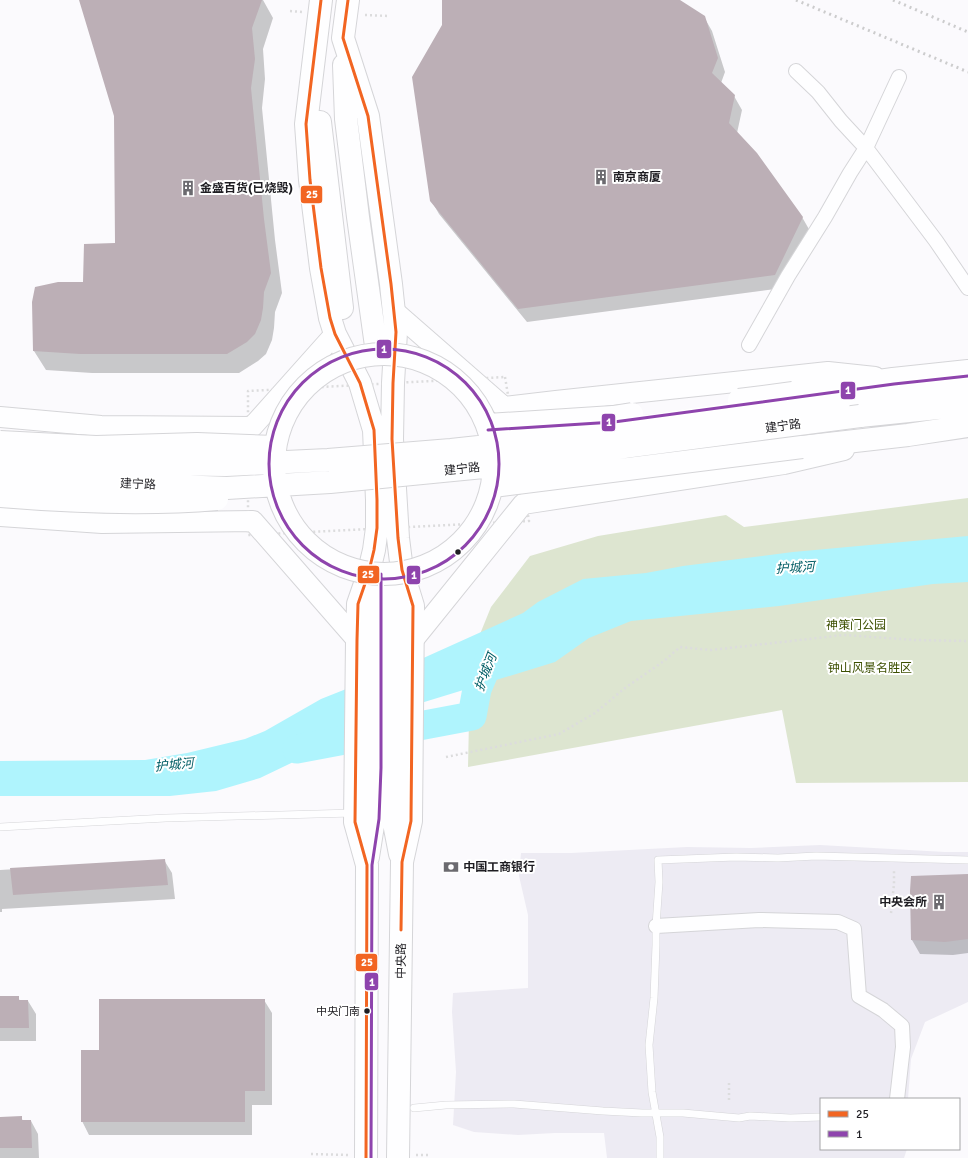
<svg xmlns="http://www.w3.org/2000/svg" width="968" height="1158" viewBox="0 0 968 1158" font-family="Signika,'Noto Sans SC',sans-serif">
<style>
.built{fill:#edebf3}
.green{fill:#dde5d0}
.water{fill:#aff4fd}
.shadow{fill:#0003}
.lines{fill:none;stroke-linecap:round;stroke-linejoin:round}
.river{stroke:#aff4fd;stroke-width:29}
.building{fill:#bcafb6}
.lane-casing{stroke:#d5d5d8;stroke-width:8}
.street-casing{stroke:#d5d5d8;stroke-width:16}
.secondary-casing{stroke:#d5d5d8;stroke-width:22}
.primary-casing{stroke:#d5d5d8;stroke-width:24}
.path{stroke:#dcdcdd;stroke-width:2.5;stroke-dasharray:2 3;stroke-linecap:butt}
.lane{stroke:#fefeff;stroke-width:7}
.street{stroke:#fefeff;stroke-width:14}
.secondary{stroke:#fefeff;stroke-width:20}
.primary{stroke:#fefeff;stroke-width:22}
.rail{stroke:#cccccd;stroke-width:3;stroke-dasharray:2 4;stroke-linecap:butt}
.primary-bridge-casing{stroke:#d5d5d8;stroke-width:24;stroke-linecap:butt}
.primary-bridge{stroke:#fefeff;stroke-width:22}
.bus-1-casing{stroke:#fff;stroke-width:6}
.bus-2-casing{stroke:#fff;stroke-width:6}
.bus-1{stroke:#f26522;stroke-width:3}
.bus-2{stroke:#8e44ad;stroke-width:3}
.bus-dot{fill:#1e1d22;stroke:#fff;stroke-width:1.5}
.labels{text-anchor:middle;stroke-width:4;stroke-linejoin:round;paint-order:stroke}
.bus-label{font-size:11px;fill:#1e1d22;stroke:#fff;text-anchor:end}
.poi-label{font-size:12px;font-weight:bold;fill:#1e1d22;stroke:#fff;text-anchor:start}
.street-label{font-size:12px;fill:#1e1d22;stroke:#fff}
.park-label{font-size:12px;fill:#3c4f00;stroke:#fff}
.water-label{font-size:13px;font-style:italic;fill:#015d65;stroke:#fff}
.line-badge{stroke:#fff;stroke-width:1.5}
.badge-label{font-size:11px;text-anchor:middle;font-weight:bold;fill:#fff}
</style>
<rect width="100%" height="100%" fill="#fbfafd"/>
<!-- built -->
<path class="built" d="M 820,845 L 945,852 L 968,852 L 968,1002 L 925,1022 L 911,1059 L 908,1099 L 821,1099 L 821,1149 L 907,1149 L 904,1158 L 607,1158 L 604,1133 L 555,1133 L 518,1135 L 474,1132 L 453,1125 L 456,1072 L 452,1012 L 453,993 L 528,988 L 528,915 L 519,876 L 521,853 L 571,853 L 687,847 L 751,848 Z"/>
<!-- green -->
<path class="green" d="M 968,498 L 968,782 L 796,783 L 782,710 L 468,767 L 469,720 L 463,712 L 470,702 L 471,673 L 478,639 L 491,607 L 530,556 L 598,536 L 726,515 L 744,527 Z"/>
<!-- water -->
<path class="water" d="M 968,536 L 968,582 L 933,584 L 779,606 L 631,621 L 589,638 L 555,662 L 421,703 L 335,742 L 260,778 L 216,791 L 170,796 L 0,796 L 0,761 L 145,760 L 187,753 L 245,739 L 265,731 L 321,699 L 419,660 L 523,613 L 538,602 L 583,579 L 646,573 L 683,566 L 793,552 Z"/>
<!-- shadow -->
<path class="shadow" d="M 81,0 L 263,0 L 273,18 L 263,49 L 265,79 L 262,108 L 275,240 L 282,293 L 275,312 L 274,328 L 272,340 L 266,354 L 258,361 L 239,373 L 92,373 L 46,370 L 34,351 L 84,283 L 116,244 L 115,116 Z
M 443,0 L 679,0 L 704,17 L 712,31 L 725,72 L 721,83 L 734,96 L 742,110 L 737,133 L 802,217 L 810,231 L 783,288 L 527,322 L 439,214 L 431,200 L 443,25 Z
M 164,860 L 172,873 L 175,899 L 2,909 L 2,912 L 0,912 L 0,870 Z
M 968,875 L 968,953 L 953,955 L 920,954 L 912,940 L 911,891 Z
M 0,997 L 18,997 L 20,1001 L 28,1001 L 36,1014 L 36,1041 L 0,1041 Z
M 264,1000 L 272,1013 L 272,1105 L 252,1105 L 252,1135 L 89,1135 L 82,1121 L 100,1051 Z
M 21,1117 L 23,1121 L 31,1121 L 38,1134 L 39,1158 L 0,1158 L 0,1118 Z"/>
<g class="lines">
<!-- river -->
<path class="river" d="M 297,749 L 472,716 L 477,689 L 494,649"/>
</g>
<!-- building -->
<path class="building" d="M 79,0 L 262,0 L 252,28 L 255,59 L 251,88 L 264,219 L 271,273 L 264,292 L 263,308 L 261,320 L 255,334 L 247,342 L 227,354 L 80,354 L 33,351 L 32,302 L 35,287 L 58,282 L 83,282 L 84,244 L 115,243 L 114,116 Z
M 442,0 L 680,0 L 705,16 L 718,58 L 712,73 L 735,95 L 729,123 L 757,153 L 803,217 L 775,275 L 518,309 L 430,201 L 412,77 L 442,25 Z
M 165,859 L 168,885 L 13,895 L 10,868 Z
M 968,874 L 968,939 L 945,942 L 911,940 L 910,891 L 911,876 Z
M 0,996 L 19,996 L 19,1000 L 28,1000 L 29,1028 L 0,1028 Z
M 99,999 L 265,999 L 265,1091 L 245,1091 L 245,1122 L 81,1122 L 81,1050 L 99,1050 Z
M 22,1116 L 22,1120 L 31,1120 L 32,1148 L 0,1148 L 0,1117 Z"/>
<g class="lines">
<!-- lane casing -->
<g class="lane-casing">
<path id="lane" d="M 0,827 L 166,818 L 353,813
M 414,1108 L 446,1105 L 514,1104 L 603,1111 L 642,1113 L 683,1113 L 739,1118 L 750,1116 L 790,1118 L 821,1117
M 660,1158 L 660,1137 L 652,1092 L 649,1045 L 654,998 L 656,945 L 656,926 L 659,882 L 658,860 L 736,857 L 778,858 L 816,856 L 968,860"/>
</g>
<!-- street casing -->
<g class="street-casing">
<path id="street" d="M 796,71 L 818,92 L 841,121 L 866,148 L 936,241 L 968,288
M 749,345 L 788,276 L 825,217 L 850,173 L 866,148 L 899,77
M 656,926 L 759,920 L 838,922 L 854,929 L 859,996 L 883,1010 L 902,1026 L 903,1047 L 897,1099"/>
</g>
<!-- secondary casing -->
<g class="secondary-casing">
<path id="secondary" d="M 394,311 L 504,407 L 556,401 L 828,372 L 875,377
M 0,417 L 101,426 L 252,427 L 335,334
M 0,516 L 102,523 L 253,521 L 357,640
M 414,639 L 523,504 L 784,464 L 844,450"/>
</g>
<!-- primary casing -->
<g class="primary-casing">
<path id="primary" d="M 321,0 L 306,124 L 310,180 L 321,268 L 330,318 L 335,334 L 360,383 L 374,430 L 377,500 L 377,528 L 374,550 L 368,575 L 358,604 L 357,640 L 355,822 L 367,865 L 366,1158
M 348,0 L 343,38 L 368,116 L 391,284 L 396,332 L 393,383 L 392,439 L 398,538 L 402,570 L 413,606 L 411,821 L 402,862 L 398,1158
M 344,65 L 346,119 L 358,217 L 377,353
M 320,122 L 342,308
M 793,393 L 893,379 L 968,371
M 839,402 L 968,386
M 860,416 L 968,405
M 802,447 L 908,435 L 968,426
M 395,574 L 393,818 L 400,854
M 368,857 L 374,819 L 376,768 L 376,574"/>
</g>
<!-- path -->
<path class="path" d="M 290,11 L 302,12
M 365,15 L 389,16
M 505,377 L 529,521 L 248,535 L 248,391 Z
M 446,757 L 559,734 L 595,713 L 625,688 L 664,661 L 680,647 L 711,650 L 844,635 L 915,640 L 968,641
M 891,913 L 894,884 L 894,869
M 729,1083 L 729,1103
M 311,1154 L 349,1155
M 416,1155 L 430,1155"/>
<!-- lane -->
<use href="#lane" class="lane"/>
<!-- street -->
<use href="#street" class="street"/>
<!-- secondary -->
<use href="#secondary" class="secondary"/>
<!-- primary -->
<use href="#primary" class="primary"/>
<!-- rail -->
<path class="rail" d="M 796,0 L 968,72
M 893,0 L 968,32"/>
<!-- primary-bridge casing -->
<g class="primary-bridge-casing">
<path id="primary-bridge" d="M274 464a110 110 0 1 1 220 0a110 110 0 1 1-220 0Z
M 739,400 L 793,393
M 488,425 L 613,417 L 632,414
M 0,442 L 96,447 L 197,444 L 274,447
M 0,457 L 99,463 L 226,465 L 328,460 L 451,450 L 553,439 L 839,402
M 0,478 L 102,483 L 227,488 L 330,482 L 504,465 L 631,446 L 860,416
M 493,486 L 802,447
M 0,496 C 72,502 145,505 217,499"/>
</g>
<!-- primary-bridge -->
<use href="#primary-bridge" class="primary-bridge"/>
<!-- bus-1 casing -->
<g class="bus-1-casing">
<path id="bus-1" d="M 321,0 L 306,124 L 310,180 L 321,268 L 330,318 L 335,334 L 360,383 L 374,430 L 377,500 L 377,528 L 374,550 L 368,575 L 358,604 L 357,640 L 355,822 L 367,865 L 366,1158
M 348,0 L 343,38 L 368,116 L 391,284 L 396,332 L 393,383 L 392,439 L 398,538 L 402,570 L 413,606 L 411,821 L 402,862 L 401,930"/>
</g>
<!-- bus-2 casing -->
<g class="bus-2-casing">
<path id="bus-2" d="M269 464a115 115 0 1 1 230 0a115 115 0 1 1-230 0Z
M 488,430 L 614,422 L 894,384 L 968,376
M 371,1158 L 372,865 L 379,819 L 381,768 L 381,574"/>
</g>
<!-- bus-1 -->
<use href="#bus-1" class="bus-1"/>
<!-- bus-2 -->
<use href="#bus-2" class="bus-2"/>
</g>
<!-- icons -->
<defs>
<g id="building-bare" transform="scale(1.2)"><path d="M-4-6H4V6H1V3H-1V6H-4ZM-2.5-4.3h1.7v1.8h-1.7ZM.8-4.3h1.7v1.8H.8ZM-2.5-1h1.7V.8h-1.7ZM.8-1h1.7V.8H.8Z" fill="#6b6a6f" stroke="#fff" stroke-width="2.5" paint-order="stroke"/></g>
<g id="bank-bare" transform="scale(1.2)"><path d="M-6-4H6V4H-6ZM0-2.3a2.3 2.3 0 1 0 0 4.6a2.3 2.3 0 1 0 0-4.6Z" fill="#6b6a6f" stroke="#fff" stroke-width="2.5" paint-order="stroke"/></g>
</defs>
<g fill-rule="evenodd">
<use href="#building-bare" x="601" y="177"/>
<use href="#building-bare" x="188" y="188"/>
<use href="#bank-bare" x="451" y="867"/>
<use href="#building-bare" x="939" y="902"/>
</g>
<!-- markers -->
<g class="bus-dot">
<circle cx="458" cy="552" r="3.5"/>
<circle cx="367" cy="1011" r="3.5"/>
</g>
<g class="labels">
<!-- bus labels -->
<g class="bus-label">
<text x="360" y="1015">中央门南</text>
</g>
<!-- poi labels -->
<g class="poi-label">
<text x="613" y="181">南京商厦</text>
<text x="200" y="192">金盛百货(已烧毁)</text>
<text x="463" y="871">中国工商银行</text>
<text x="927" y="906" text-anchor="end">中央会所</text>
</g>
<!-- street labels -->
<g class="street-label">
<text transform="translate(783 426) rotate(-8)" y="4">建宁路</text>
<text transform="translate(462 469) rotate(-6)" y="4">建宁路</text>
<text transform="translate(138 484) rotate(2)" y="4">建宁路</text>
<text transform="translate(401 961) rotate(-89)" y="4">中央路</text>
</g>
<!-- park labels -->
<g class="park-label">
<text x="856" y="629">神策门公园</text>
<text x="870" y="672">钟山风景名胜区</text>
</g>
<!-- water labels -->
<g class="water-label">
<text transform="translate(795 567) rotate(-3)" y="5">护城河</text>
<text transform="translate(485 672) rotate(-69)" y="5">护城河</text>
<text transform="translate(174 764) rotate(-5)" y="5">护城河</text>
</g>
</g>
<g class="line-badge">
<rect x="300" y="185" width="23" height="19" rx="4" fill="#f26522"/>
<rect x="376" y="339" width="16" height="20" rx="4" fill="#8e44ad"/>
<rect x="840" y="381" width="16" height="19" rx="4" fill="#8e44ad"/>
<rect x="601" y="413" width="15" height="19" rx="4" fill="#8e44ad"/>
<rect x="357" y="565" width="23" height="19" rx="4" fill="#f26522"/>
<rect x="406" y="565" width="15" height="20" rx="4" fill="#8e44ad"/>
<rect x="355" y="953" width="23" height="19" rx="4" fill="#f26522"/>
<rect x="364" y="972" width="15" height="19" rx="4" fill="#8e44ad"/>
</g>
<g class="badge-label">
<text x="312" y="198">25</text>
<text x="384" y="353">1</text>
<text x="848" y="394">1</text>
<text x="609" y="426">1</text>
<text x="368" y="578">25</text>
<text x="414" y="579">1</text>
<text x="367" y="966">25</text>
<text x="372" y="986">1</text>
</g>
<!-- legend -->
<rect x="820" y="1098" width="140" height="52" fill="#ffffff" stroke="#a5a5a7"/>
<rect x="828" y="1111" width="20" height="6" fill="#f26522" stroke="#a5a5a7"/>
<text x="856" y="1118" font-size="12" fill="#1e1d22">25</text>
<rect x="828" y="1131" width="20" height="6" fill="#8e44ad" stroke="#a5a5a7"/>
<text x="856" y="1138" font-size="12" fill="#1e1d22">1</text>
</svg>
